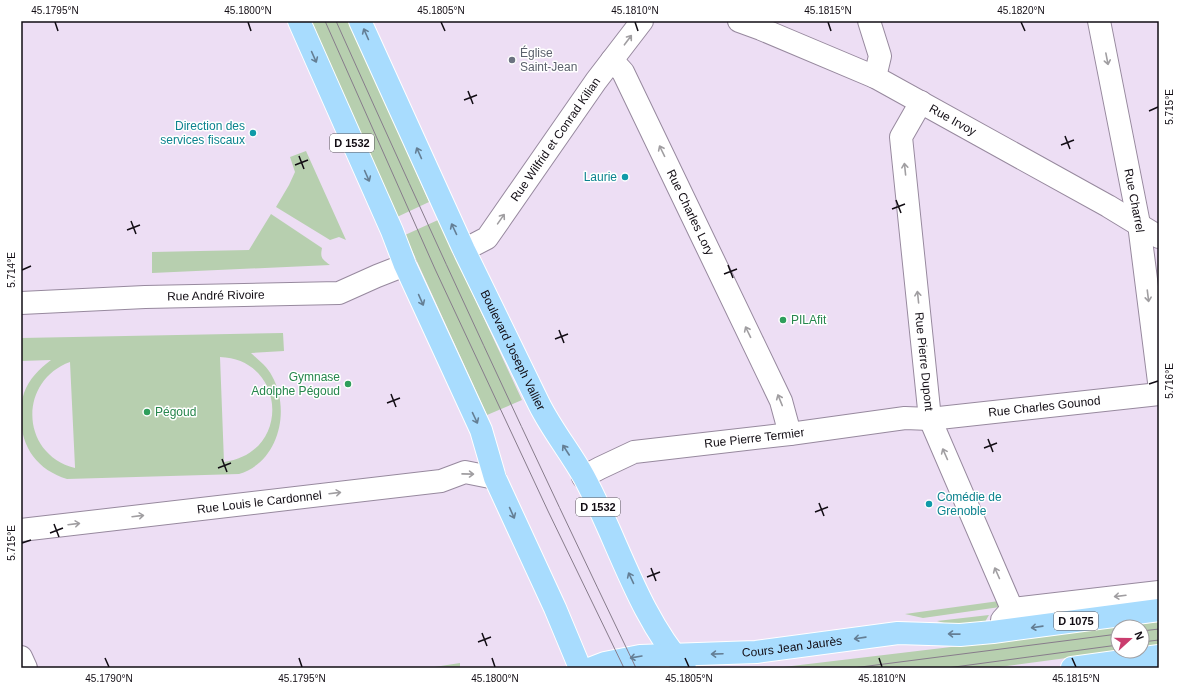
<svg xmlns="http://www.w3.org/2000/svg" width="1180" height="689" viewBox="0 0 1180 689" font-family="Helvetica,sans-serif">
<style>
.green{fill:#b7cfaf;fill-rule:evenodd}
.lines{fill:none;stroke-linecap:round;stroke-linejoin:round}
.minor-casing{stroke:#97899e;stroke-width:24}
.primary-casing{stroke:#fff;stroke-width:24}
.minor{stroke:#fff;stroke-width:22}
.primary{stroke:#a8dcfe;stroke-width:22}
.tram{stroke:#877c8b;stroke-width:1}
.oneway{stroke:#647e94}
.oneway2{stroke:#a09ea1}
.ticks{fill:none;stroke:#110c13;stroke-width:1.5}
.worship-dot{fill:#6b7280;stroke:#fff;stroke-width:1.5}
.culture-dot{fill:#0f9aa8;stroke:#fff;stroke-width:1.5}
.leisure-dot{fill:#2e9e5b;stroke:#fff;stroke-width:1.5}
.labels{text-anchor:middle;stroke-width:3;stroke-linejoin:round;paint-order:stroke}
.shield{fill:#fff;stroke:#58555a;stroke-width:1}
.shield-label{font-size:11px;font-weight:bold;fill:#110c13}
.worship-label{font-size:12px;fill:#5b616d;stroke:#fff;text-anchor:start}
.street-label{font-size:12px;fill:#110c13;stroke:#fff}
.culture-label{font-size:12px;fill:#0d838f;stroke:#fff;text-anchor:end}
.leisure-label{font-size:12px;fill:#27864d;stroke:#fff;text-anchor:start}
.neatline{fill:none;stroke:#110c13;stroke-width:1.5}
.ticks-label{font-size:10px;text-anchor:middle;fill:#110c13}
</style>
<rect width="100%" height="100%" fill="#eddef4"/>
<!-- green -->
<path class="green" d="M 310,21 L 349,21 L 429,202 L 397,217 Z
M 306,151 L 346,240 L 339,237 L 330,240 L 276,207 L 289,185 L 295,172 L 290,157 Z
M 271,214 L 322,248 C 320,258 322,259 330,265 L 152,273 L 152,252 L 249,250 Z
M 438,220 L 522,400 L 487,415 L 405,235 Z
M 283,333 L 284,351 L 251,353 C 258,360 267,366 272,376 C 291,410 279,462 239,474 L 67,479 C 38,470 21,448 21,417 C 21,409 21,401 24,393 C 29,379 39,369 51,360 L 21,361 L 21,338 ZM 220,357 C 286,359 292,453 224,462 ZM 70,362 L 75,467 L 75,468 C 20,454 18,381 70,362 Z
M 999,601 L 1000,607 L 923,618 L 905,614 Z
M 989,615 L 982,627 L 951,625 L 937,621 Z
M 1159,622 L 1159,645 L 1142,648 L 1142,627 L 1132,627 L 1132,625 Z
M 1118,627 L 1119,651 L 992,668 L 775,668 Z
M 460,663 L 460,668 L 428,668 Z"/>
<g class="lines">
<!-- minor casing -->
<g class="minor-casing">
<g id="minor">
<path id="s1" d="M 739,21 L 761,29 L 875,77 L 1108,206 L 1159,237"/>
<path d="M 869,21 L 880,56 L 875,77"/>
<path id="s2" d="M 1099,21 L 1139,224 L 1159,382"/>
<path id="s3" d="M 612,60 L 623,72 L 781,401 L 790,434"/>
<path id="s4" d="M 921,102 L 901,137 L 930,419 L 1012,609"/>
<path id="s5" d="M 464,250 L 487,238 L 596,81 L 642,21"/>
<path id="s6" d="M 21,303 L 145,297 L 339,293 L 377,276 L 405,265"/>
<path id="s7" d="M 583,477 L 600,468 L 634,452 L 790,434 L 905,418 L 930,419 L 1159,394"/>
<path id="s8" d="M 21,530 L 441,481 L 465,472 L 495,478"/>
<path d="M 1002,620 L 1012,609 L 1159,592"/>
<path d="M 21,657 L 26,668"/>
</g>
</g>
<!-- primary casing -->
<g class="primary-casing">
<g id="primary">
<path d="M 299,21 L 392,231 L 405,265 L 481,430 L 495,478 L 555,608 L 580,668"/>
<path id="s9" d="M 360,21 L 464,250 L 539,404 C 552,430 570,452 584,477 C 618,540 637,613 685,668"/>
<path id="s10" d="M 592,668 L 605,663 L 640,656 L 756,652 L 898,633 L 960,635 L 993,632 L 1159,610"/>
<path d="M 1072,668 L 1159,656"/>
</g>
</g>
<!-- minor -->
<use href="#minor" class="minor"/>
<!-- primary -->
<use href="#primary" class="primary"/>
<!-- tram -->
<path class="tram" d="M 325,21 L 435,269 L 548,511 L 624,668
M 336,21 C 433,238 533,454 636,668
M 1142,631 L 1159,629
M 1142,642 L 1159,640
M 853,668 L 1118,634
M 947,668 L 1118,645"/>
</g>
<!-- one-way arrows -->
<defs><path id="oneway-shaft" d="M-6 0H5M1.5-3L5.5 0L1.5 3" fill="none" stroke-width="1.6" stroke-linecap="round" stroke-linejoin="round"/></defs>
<g class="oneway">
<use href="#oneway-shaft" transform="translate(366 34) rotate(-114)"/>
<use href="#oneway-shaft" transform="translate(314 57) rotate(66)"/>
<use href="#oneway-shaft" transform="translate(419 153) rotate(-114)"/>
<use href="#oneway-shaft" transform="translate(367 176) rotate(66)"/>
<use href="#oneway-shaft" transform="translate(454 229) rotate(-115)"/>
<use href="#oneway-shaft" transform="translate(421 300) rotate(66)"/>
<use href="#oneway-shaft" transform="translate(475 418) rotate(65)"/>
<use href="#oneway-shaft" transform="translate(566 450) rotate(-123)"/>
<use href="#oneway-shaft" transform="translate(512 513) rotate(66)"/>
<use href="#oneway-shaft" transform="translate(631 578) rotate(-115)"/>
<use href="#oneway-shaft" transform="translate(1037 627) rotate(172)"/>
<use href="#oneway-shaft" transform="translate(954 634) rotate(-179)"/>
<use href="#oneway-shaft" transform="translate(860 638) rotate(172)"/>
<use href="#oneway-shaft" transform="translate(717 654) rotate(178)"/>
<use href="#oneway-shaft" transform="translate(636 657) rotate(170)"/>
</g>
<g class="oneway2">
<use href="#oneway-shaft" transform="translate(628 40) rotate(-53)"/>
<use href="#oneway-shaft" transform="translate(1107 59) rotate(79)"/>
<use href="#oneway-shaft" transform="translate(662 151) rotate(-116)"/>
<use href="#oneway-shaft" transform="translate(905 169) rotate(-96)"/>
<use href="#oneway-shaft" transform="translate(501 219) rotate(-55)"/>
<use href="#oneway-shaft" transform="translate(1148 296) rotate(83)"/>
<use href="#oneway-shaft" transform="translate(918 297) rotate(-96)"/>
<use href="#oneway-shaft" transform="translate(748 332) rotate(-116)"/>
<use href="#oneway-shaft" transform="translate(780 400) rotate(-112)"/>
<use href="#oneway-shaft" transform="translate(945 454) rotate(-114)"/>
<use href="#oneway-shaft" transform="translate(468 474) rotate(1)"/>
<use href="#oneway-shaft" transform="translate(335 493) rotate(-7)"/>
<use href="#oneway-shaft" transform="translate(138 516) rotate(-7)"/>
<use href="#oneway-shaft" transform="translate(74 524) rotate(-7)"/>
<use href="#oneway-shaft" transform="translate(997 573) rotate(-114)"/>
<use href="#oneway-shaft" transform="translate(1120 596) rotate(173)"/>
</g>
<!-- ticks -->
<path class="ticks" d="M 55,22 L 58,31M 248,22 L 251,31M 441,22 L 445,31M 635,22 L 638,31M 828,22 L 831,31M 1021,22 L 1025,31M 468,91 L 473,104M 464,100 L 477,95M 1149,111 L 1158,107M 1065,136 L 1070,149M 1061,145 L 1074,140M 299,156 L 304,169M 295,165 L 308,160M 896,200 L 901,213M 892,209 L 905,204M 131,221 L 136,234M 127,230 L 140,225M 728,265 L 733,278M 22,270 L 31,266M 724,274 L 737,269M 559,330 L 564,343M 555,339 L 568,334M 1149,384 L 1158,381M 391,394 L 396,407M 387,403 L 400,398M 988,439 L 993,452M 984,448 L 997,443M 222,459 L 227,472M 218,468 L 231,463M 819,503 L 824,516M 815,512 L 828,507M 54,524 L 59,537M 50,533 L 63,528M 22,543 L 31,540M 651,568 L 656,581M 647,577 L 660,572M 482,633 L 487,646M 478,642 L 491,637M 105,658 L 109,667M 299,658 L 302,667M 492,658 L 495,667M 685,658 L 689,667M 879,658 L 882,667M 1072,658 L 1076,667"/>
<!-- markers -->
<circle class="worship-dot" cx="512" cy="60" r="4"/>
<g class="culture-dot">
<circle cx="253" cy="133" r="4"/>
<circle cx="625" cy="177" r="4"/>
<circle cx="929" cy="504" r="4"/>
</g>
<g class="leisure-dot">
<circle cx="783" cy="320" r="4"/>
<circle cx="348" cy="384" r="4"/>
<circle cx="147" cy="412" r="4"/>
</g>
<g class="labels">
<!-- shield labels -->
<g class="shield">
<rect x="330" y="134" width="44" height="18" rx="3"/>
<rect x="576" y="498" width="44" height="18" rx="3"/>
<rect x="1054" y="612" width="44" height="18" rx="3"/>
</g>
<g class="shield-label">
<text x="352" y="147">D 1532</text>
<text x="598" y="511">D 1532</text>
<text x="1076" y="625">D 1075</text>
</g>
<!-- worship labels -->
<g class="worship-label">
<text x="520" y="57">Église<tspan x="520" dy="14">Saint-Jean</tspan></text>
</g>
<!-- street labels -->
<g class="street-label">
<text dy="4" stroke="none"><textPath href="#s1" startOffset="236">Rue Irvoy</textPath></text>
<text dy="4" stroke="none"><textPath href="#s5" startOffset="146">Rue Wilfrid et Conrad Kilian</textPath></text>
<text dy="4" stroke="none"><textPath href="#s2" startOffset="183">Rue Charrel</textPath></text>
<text dy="4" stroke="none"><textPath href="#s3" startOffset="172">Rue Charles Lory</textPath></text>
<text dy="4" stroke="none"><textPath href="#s6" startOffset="195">Rue André Rivoire</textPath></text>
<text dy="4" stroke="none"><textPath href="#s9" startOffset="363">Boulevard Joseph Vallier</textPath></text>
<text dy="4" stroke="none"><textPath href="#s4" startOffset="266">Rue Pierre Dupont</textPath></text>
<text dy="4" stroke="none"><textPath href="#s7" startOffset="470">Rue Charles Gounod</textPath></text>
<text dy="4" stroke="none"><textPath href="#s7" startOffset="178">Rue Pierre Termier</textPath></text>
<text dy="4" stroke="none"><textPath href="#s8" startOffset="240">Rue Louis le Cardonnel</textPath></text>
<text dy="4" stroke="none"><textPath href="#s10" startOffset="202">Cours Jean Jaurès</textPath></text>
</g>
<!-- culture labels -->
<g class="culture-label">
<text x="245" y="130">Direction des<tspan x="245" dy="14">services fiscaux</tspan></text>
<text x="617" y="181">Laurie</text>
<text x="937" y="501" text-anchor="start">Comédie de<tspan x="937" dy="14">Grenoble</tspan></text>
</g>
<!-- leisure labels -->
<g class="leisure-label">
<text x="791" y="324">PILAfit</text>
<text x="340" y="381" text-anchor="end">Gymnase<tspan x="340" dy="14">Adolphe Pégoud</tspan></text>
<text x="155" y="416">Pégoud</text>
</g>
</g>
<!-- border -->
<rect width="1180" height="689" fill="none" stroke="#ffffff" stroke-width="44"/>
<!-- north arrow -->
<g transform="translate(1130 639) rotate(69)"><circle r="19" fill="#ffffff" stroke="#a09ea1"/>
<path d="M0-3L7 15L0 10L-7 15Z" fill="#ca3d6e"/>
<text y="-6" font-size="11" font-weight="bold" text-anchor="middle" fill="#110c13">N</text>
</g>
<rect x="22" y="22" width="1136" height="645" class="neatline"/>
<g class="ticks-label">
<text x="55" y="14">45.1795°N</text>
<text x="248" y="14">45.1800°N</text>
<text x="441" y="14">45.1805°N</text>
<text x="635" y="14">45.1810°N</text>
<text x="828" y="14">45.1815°N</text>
<text x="1021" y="14">45.1820°N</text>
<text transform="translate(1169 107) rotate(-90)" y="4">5.715°E</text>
<text transform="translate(11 270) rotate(-90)" y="4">5.714°E</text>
<text transform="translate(1169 381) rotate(-90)" y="4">5.716°E</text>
<text transform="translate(11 543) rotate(-90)" y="4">5.715°E</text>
<text x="109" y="682">45.1790°N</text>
<text x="302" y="682">45.1795°N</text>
<text x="495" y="682">45.1800°N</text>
<text x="689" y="682">45.1805°N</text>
<text x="882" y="682">45.1810°N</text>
<text x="1076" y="682">45.1815°N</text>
</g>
</svg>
